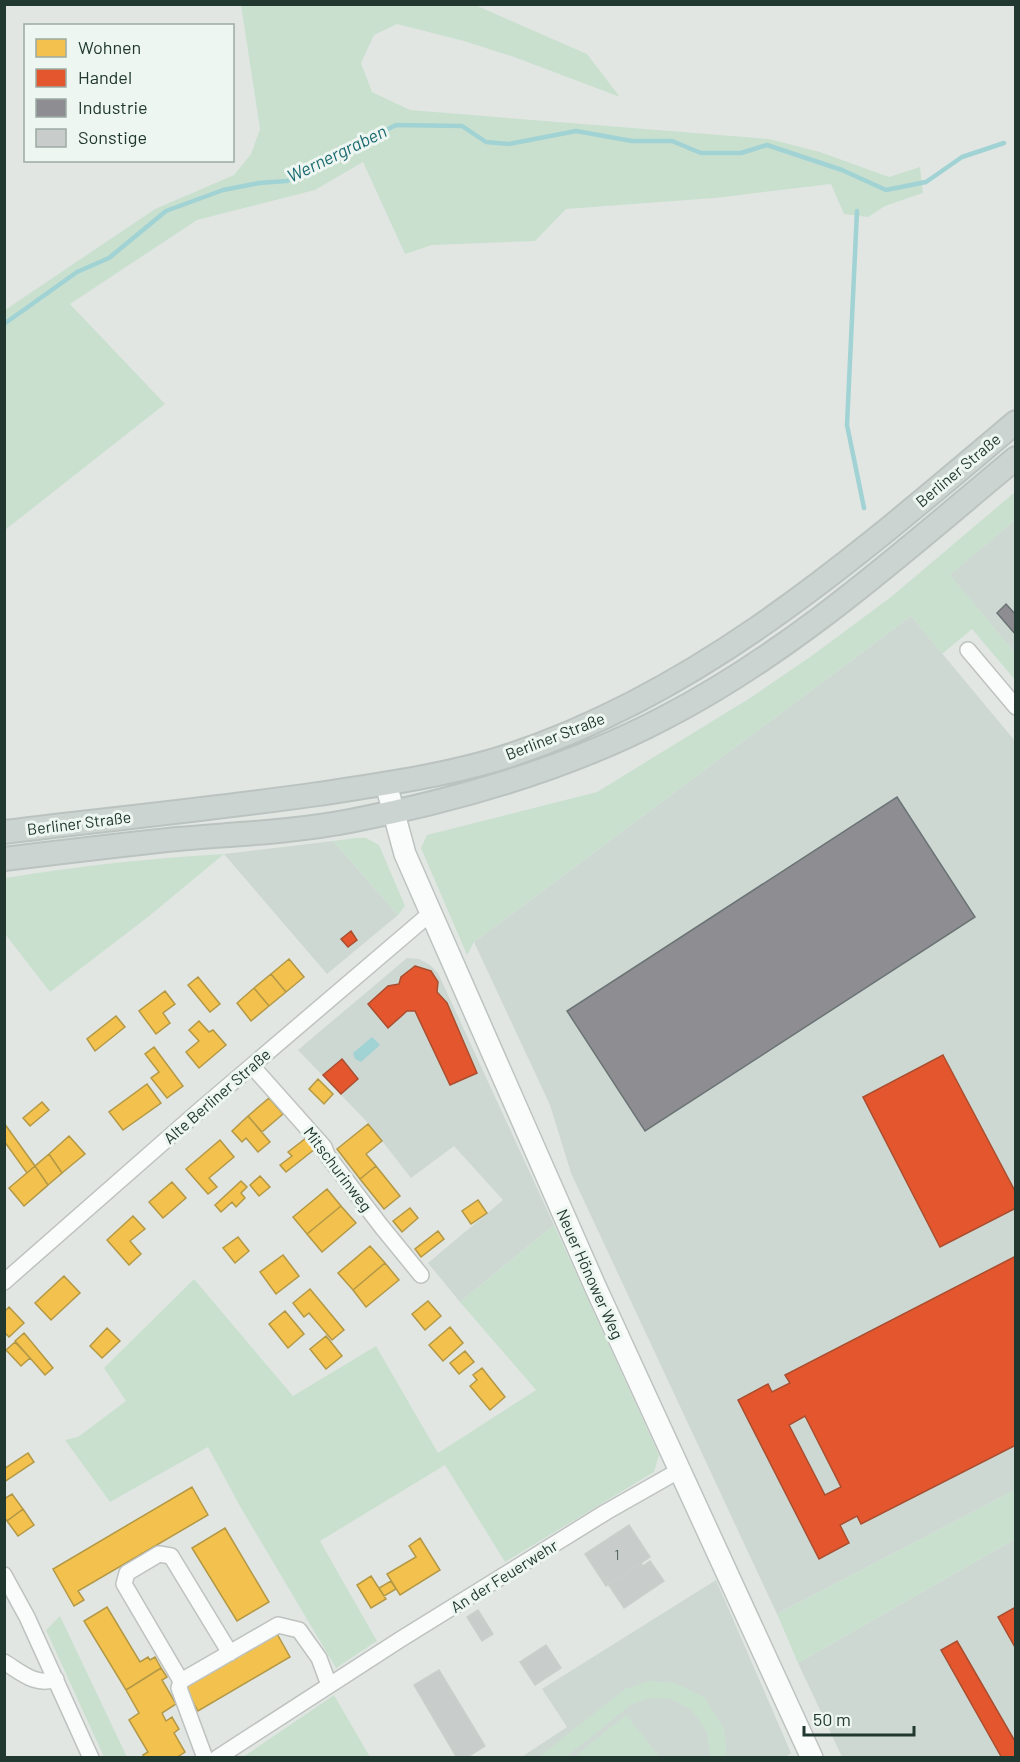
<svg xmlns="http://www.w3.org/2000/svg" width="1020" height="1762" viewBox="0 0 1020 1762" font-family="Barlow,sans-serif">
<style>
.built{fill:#ced8d3}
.green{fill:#cae0cf}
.water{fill:#a1d2d4}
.homes{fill:#f2c14e;stroke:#b39845;stroke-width:1.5}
.shops{fill:#e4572e;stroke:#a94e2f;stroke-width:1.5;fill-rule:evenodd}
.industry{fill:#8d8d92;stroke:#6c7475;stroke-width:1.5}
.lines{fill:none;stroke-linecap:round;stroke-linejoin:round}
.stream{stroke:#a1d2d4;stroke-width:4.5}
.building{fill:#c8cdcb;stroke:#cacfcc;stroke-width:1.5}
.minor-casing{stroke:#bec3c0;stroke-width:18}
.secondary-casing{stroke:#bdc4c0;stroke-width:24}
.primary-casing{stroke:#bbc3c0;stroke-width:26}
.minor{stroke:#fafbfb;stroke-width:15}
.secondary{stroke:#fafbfb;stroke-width:21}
.primary{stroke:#ccd4d1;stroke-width:22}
.labels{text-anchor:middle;stroke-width:6;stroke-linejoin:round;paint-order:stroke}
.number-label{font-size:14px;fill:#4b5e58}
.street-label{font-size:16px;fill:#203830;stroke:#eef6f1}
.water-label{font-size:18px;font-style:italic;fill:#1c6b72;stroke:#eef6f1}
</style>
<rect width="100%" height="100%" fill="#e1e6e3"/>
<!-- built -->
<path class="built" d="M 1015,520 L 1015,653 L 949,575 Z
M 911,616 L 1015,741 L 1015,1490 L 777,1614 L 571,1173 L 550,1105 L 474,942 Z
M 333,841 L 398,915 L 327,974 L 224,854 Z
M 407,958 L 419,959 L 430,965 L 438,973 L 554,1225 L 460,1302 L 428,1263 L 503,1200 L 454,1146 L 411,1178 L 368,1123 L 298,1050 Z
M 1015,1539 L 1015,1757 L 842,1757 L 798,1663 Z
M 716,1580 L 791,1753 L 784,1758 L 520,1758 L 567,1727 L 542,1689 Z"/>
<!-- green -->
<path class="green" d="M 241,5 L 475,5 L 587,54 L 620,97 L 514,57 L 464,41 L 397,24 L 374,35 L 361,63 L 372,92 L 410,110 L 769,139 L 820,152 L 889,177 L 920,167 L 923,193 L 885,206 L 868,217 L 844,214 L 831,184 L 715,198 L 566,209 L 535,241 L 432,245 L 405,254 L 363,162 L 315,190 L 197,220 L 70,304 L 165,404 L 5,530 L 5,310 L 155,209 L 234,175 L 251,154 L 260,129 Z
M 1015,492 L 1015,520 L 950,575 L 1015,653 L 1015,680 L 972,629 L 942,654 L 911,616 L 474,942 L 467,955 L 421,848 L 427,835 L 597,792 L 750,698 L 810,657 L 891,597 Z
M 356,838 L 366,838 L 379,845 L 405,906 L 398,915 L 333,841 Z
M 224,854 L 148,917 L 50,992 L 5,934 L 5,878 C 78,866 151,858 224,854 Z
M 554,1225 L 659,1455 L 654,1472 L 505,1562 L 445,1465 L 320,1541 L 377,1641 L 336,1668 L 241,1508 L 208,1447 L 110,1502 L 65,1440 L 78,1437 L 126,1401 L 104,1368 L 194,1279 L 293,1396 L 376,1346 L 438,1453 L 536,1390 L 460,1302 Z
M 1015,1490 L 1015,1539 L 798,1663 L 777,1614 Z
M 60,1616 L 127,1757 L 104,1757 L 46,1630 Z
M 650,1681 L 675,1683 L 704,1697 L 724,1729 L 727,1757 L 710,1757 L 708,1734 L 692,1710 L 671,1699 L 652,1698 L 632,1704 L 566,1757 L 539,1757 L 625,1689 Z
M 334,1695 L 370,1757 L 243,1757 Z
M 626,1715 L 660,1757 L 574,1757 Z"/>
<!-- water -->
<path class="water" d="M 372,1037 L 380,1045 L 361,1062 L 355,1059 L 353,1053 Z"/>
<!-- homes -->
<path class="homes" d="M 289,959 L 304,977 L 286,992 L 271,974 Z
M 271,974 L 286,992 L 269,1006 L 254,988 Z
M 198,977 L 220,1004 L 210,1012 L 188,985 Z
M 254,988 L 269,1006 L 251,1021 L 237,1003 Z
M 165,991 L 175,1004 L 163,1013 L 170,1023 L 156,1034 L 139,1011 Z
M 116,1016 L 125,1027 L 95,1051 L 87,1039 Z
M 199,1021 L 209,1032 L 213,1030 L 226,1045 L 199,1068 L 186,1052 L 199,1041 L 189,1030 Z
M 154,1047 L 183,1086 L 167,1098 L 151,1078 L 159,1072 L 145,1054 Z
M 318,1079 L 333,1094 L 324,1104 L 309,1089 Z
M 147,1084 L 161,1103 L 123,1130 L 109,1112 Z
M 269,1098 L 283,1114 L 262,1132 L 248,1116 Z
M 42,1102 L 49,1110 L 30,1126 L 23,1118 Z
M 248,1116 L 270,1142 L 258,1152 L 246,1138 L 242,1142 L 232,1131 Z
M 4,1123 L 35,1166 L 27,1173 L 4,1141 Z
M 368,1124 L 382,1141 L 366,1154 L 376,1166 L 360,1179 L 337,1149 Z
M 69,1136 L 85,1154 L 62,1173 L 49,1154 Z
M 306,1138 L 315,1149 L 286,1172 L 280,1165 L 292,1156 L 288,1152 Z
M 220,1140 L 234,1157 L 209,1178 L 217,1187 L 208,1194 L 186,1169 Z
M 49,1154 L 62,1173 L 48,1185 L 35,1166 Z
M 35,1166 L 48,1185 L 24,1206 L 9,1188 Z
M 376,1166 L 400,1196 L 384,1209 L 360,1179 Z
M 260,1176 L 270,1187 L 259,1196 L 250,1185 Z
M 241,1181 L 247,1187 L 241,1193 L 245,1198 L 236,1207 L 232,1202 L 221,1212 L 215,1205 Z
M 172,1182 L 186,1198 L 163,1218 L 149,1202 Z
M 327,1189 L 341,1206 L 307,1234 L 293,1217 Z
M 478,1200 L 487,1213 L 471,1224 L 462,1211 Z
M 341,1206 L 356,1223 L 322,1252 L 307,1234 Z
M 410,1208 L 418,1218 L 402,1232 L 393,1221 Z
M 133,1216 L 145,1229 L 130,1241 L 141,1254 L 129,1265 L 107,1240 Z
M 438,1231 L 444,1239 L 421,1257 L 415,1249 Z
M 238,1237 L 249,1251 L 235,1263 L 223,1248 Z
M 370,1246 L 385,1263 L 353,1290 L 338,1273 Z
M 283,1255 L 299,1276 L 276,1294 L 260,1272 Z
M 385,1263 L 399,1280 L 366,1307 L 353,1290 Z
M 64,1276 L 80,1293 L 51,1320 L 35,1303 Z
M 310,1289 L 344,1330 L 332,1340 L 309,1313 L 304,1317 L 293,1303 Z
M 428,1301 L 441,1316 L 425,1330 L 412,1314 Z
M 9,1307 L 24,1323 L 9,1337 L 4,1332 L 4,1312 Z
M 285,1311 L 304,1334 L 288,1348 L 269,1324 Z
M 450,1327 L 463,1343 L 443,1361 L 429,1345 Z
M 107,1328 L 120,1341 L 102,1358 L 90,1346 Z
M 24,1333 L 53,1368 L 45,1375 L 15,1341 Z
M 326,1336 L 342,1356 L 326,1369 L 310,1349 Z
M 15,1342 L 30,1358 L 21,1366 L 6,1350 Z
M 465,1351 L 474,1362 L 459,1374 L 450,1363 Z
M 482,1368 L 505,1397 L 490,1410 L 470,1386 L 477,1380 L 473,1375 Z
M 28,1453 L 34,1462 L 4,1482 L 4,1469 Z
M 192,1487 L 208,1515 L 78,1591 L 84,1600 L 74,1606 L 53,1569 Z
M 12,1494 L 23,1509 L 7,1521 L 4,1517 L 4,1499 Z
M 23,1509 L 34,1525 L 18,1536 L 7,1521 Z
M 225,1528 L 269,1602 L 237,1621 L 192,1548 Z
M 420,1538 L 440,1570 L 400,1595 L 387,1574 L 416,1557 L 409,1546 Z
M 371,1576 L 386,1599 L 371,1608 L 357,1585 Z
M 391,1581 L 396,1589 L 384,1596 L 379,1588 Z
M 107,1607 L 140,1662 L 148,1657 L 150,1660 L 155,1657 L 161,1668 L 126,1690 L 84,1621 Z
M 276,1632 L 290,1657 L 198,1711 L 184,1686 Z
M 161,1668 L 167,1677 L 162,1680 L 176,1704 L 162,1713 L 166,1721 L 172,1717 L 179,1729 L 174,1733 L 185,1752 L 176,1758 L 145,1758 L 143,1755 L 148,1752 L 129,1720 L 139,1713 L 126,1690 Z"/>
<!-- shops -->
<path class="shops" d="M 351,931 L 357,940 L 348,947 L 341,939 Z
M 415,966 L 431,971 L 438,982 L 437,992 L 447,1003 L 477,1073 L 450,1085 L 415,1011 L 407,1011 L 388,1028 L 368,1004 L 388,986 L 399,984 L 401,977 Z
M 943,1055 L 1016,1193 L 1016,1208 L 940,1247 L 863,1097 Z
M 342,1059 L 358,1079 L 341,1094 L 323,1075 Z
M 1016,1256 L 1016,1445 L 861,1524 L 857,1516 L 840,1525 L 849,1543 L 819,1559 L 738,1400 L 768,1384 L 772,1392 L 790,1383 L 785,1375 ZM 805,1416 L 841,1487 L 825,1495 L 789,1425 Z
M 1014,1608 L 1016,1611 L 1016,1649 L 998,1617 Z
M 957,1641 L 1016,1743 L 1016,1758 L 1002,1758 L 941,1650 Z"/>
<!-- industry -->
<path class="industry" d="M 1006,604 L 1016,615 L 1016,635 L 997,613 Z
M 897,797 L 975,917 L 645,1131 L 567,1011 Z"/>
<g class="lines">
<!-- stream -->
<path class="stream" d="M 857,211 L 847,425 L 864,508
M 4,324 L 77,272 L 109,258 L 166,211 L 223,190 L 259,183 L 287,181 L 323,163 L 328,156 L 347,145 L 376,135 L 396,125 L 462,126 L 486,142 L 509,144 L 576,131 L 632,141 L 672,141 L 701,153 L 741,153 L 767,145 L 842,170 L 886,190 L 926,182 L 962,157 L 1004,143"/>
</g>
<!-- building -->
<path class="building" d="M 629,1525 L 650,1557 L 606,1586 L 585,1554 Z
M 650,1561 L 664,1581 L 624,1608 L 608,1584 L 641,1563 L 643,1566 Z
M 478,1610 L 493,1634 L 482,1641 L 467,1617 Z
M 546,1645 L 561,1668 L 535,1685 L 520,1662 Z
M 439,1670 L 485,1746 L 466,1758 L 457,1758 L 414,1685 Z"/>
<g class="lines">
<!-- minor casing -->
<g class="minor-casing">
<path id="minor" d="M 968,650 L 1016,707
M 252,1066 L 324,1147 L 327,1155 L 381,1226 L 421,1275
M 4,1282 L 200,1110 L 432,912
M 4,1575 L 27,1617 L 91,1758
M 4,1662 C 21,1672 36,1687 56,1679
M 181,1681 L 124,1584 L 127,1573 L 159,1554 L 171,1556 L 230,1653
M 205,1758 L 179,1688 L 181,1681 L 278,1625 L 299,1630 L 319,1658 L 329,1685
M 217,1758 L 401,1639 L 606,1512 L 680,1470"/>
</g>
<!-- secondary casing -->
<g class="secondary-casing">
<path id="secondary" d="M 386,784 L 405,854 L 595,1286 L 812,1758"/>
</g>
<!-- primary casing -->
<g class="primary-casing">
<path id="primary" d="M 4,832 C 109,819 213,809 318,794 C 377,785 437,777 495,760 C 697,698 857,556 1016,422
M 4,859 C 62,852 120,845 177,839 C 235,834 293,832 350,821 C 458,800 567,769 664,718 C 794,651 904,551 1016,458"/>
</g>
<!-- minor -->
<use href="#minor" class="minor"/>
<!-- secondary -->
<use href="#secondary" class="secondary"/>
<!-- primary -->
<use href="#primary" class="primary"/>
</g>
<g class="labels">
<!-- number labels -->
<g class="number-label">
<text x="617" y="1560">1</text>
</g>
<!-- street labels -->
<g class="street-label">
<text transform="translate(958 470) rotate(-40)" y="6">Berliner Straße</text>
<text transform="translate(555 736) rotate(-21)" y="6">Berliner Straße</text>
<text transform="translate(79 823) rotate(-7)" y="6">Berliner Straße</text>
<text transform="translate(217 1096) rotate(-41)" y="6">Alte Berliner Straße</text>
<text transform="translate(338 1169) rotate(53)" y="6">Mitschurinweg</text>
<text transform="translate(590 1274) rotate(66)" y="6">Neuer Hönower Weg</text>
<text transform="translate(504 1576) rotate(-32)" y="6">An der Feuerwehr</text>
</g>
<!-- water labels -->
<g class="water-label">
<text transform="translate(337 154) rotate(-26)" y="6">Wernergraben</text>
</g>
</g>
<!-- border -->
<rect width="1020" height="1762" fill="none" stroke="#203830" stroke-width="12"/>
<!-- legend -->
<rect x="24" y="24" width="210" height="138" fill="#eef6f1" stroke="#9caaa4" stroke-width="1.5"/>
<rect x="36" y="39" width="30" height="18" fill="#f2c14e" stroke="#9caaa4" stroke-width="1.5"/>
<text x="78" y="54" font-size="18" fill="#203830">Wohnen</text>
<rect x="36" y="69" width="30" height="18" fill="#e4572e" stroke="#9caaa4" stroke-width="1.5"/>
<text x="78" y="84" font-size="18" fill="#203830">Handel</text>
<rect x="36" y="99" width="30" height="18" fill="#8d8d92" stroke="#9caaa4" stroke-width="1.5"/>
<text x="78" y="114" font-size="18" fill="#203830">Industrie</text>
<rect x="36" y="129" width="30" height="18" fill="#c8cdcb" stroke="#9caaa4" stroke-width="1.5"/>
<text x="78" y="144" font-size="18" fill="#203830">Sonstige</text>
<!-- scale -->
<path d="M804 1726v9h110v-9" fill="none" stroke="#203830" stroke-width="3"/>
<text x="813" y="1726" font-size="18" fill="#203830" stroke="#eef6f1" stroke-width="4.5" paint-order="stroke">50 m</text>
</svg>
